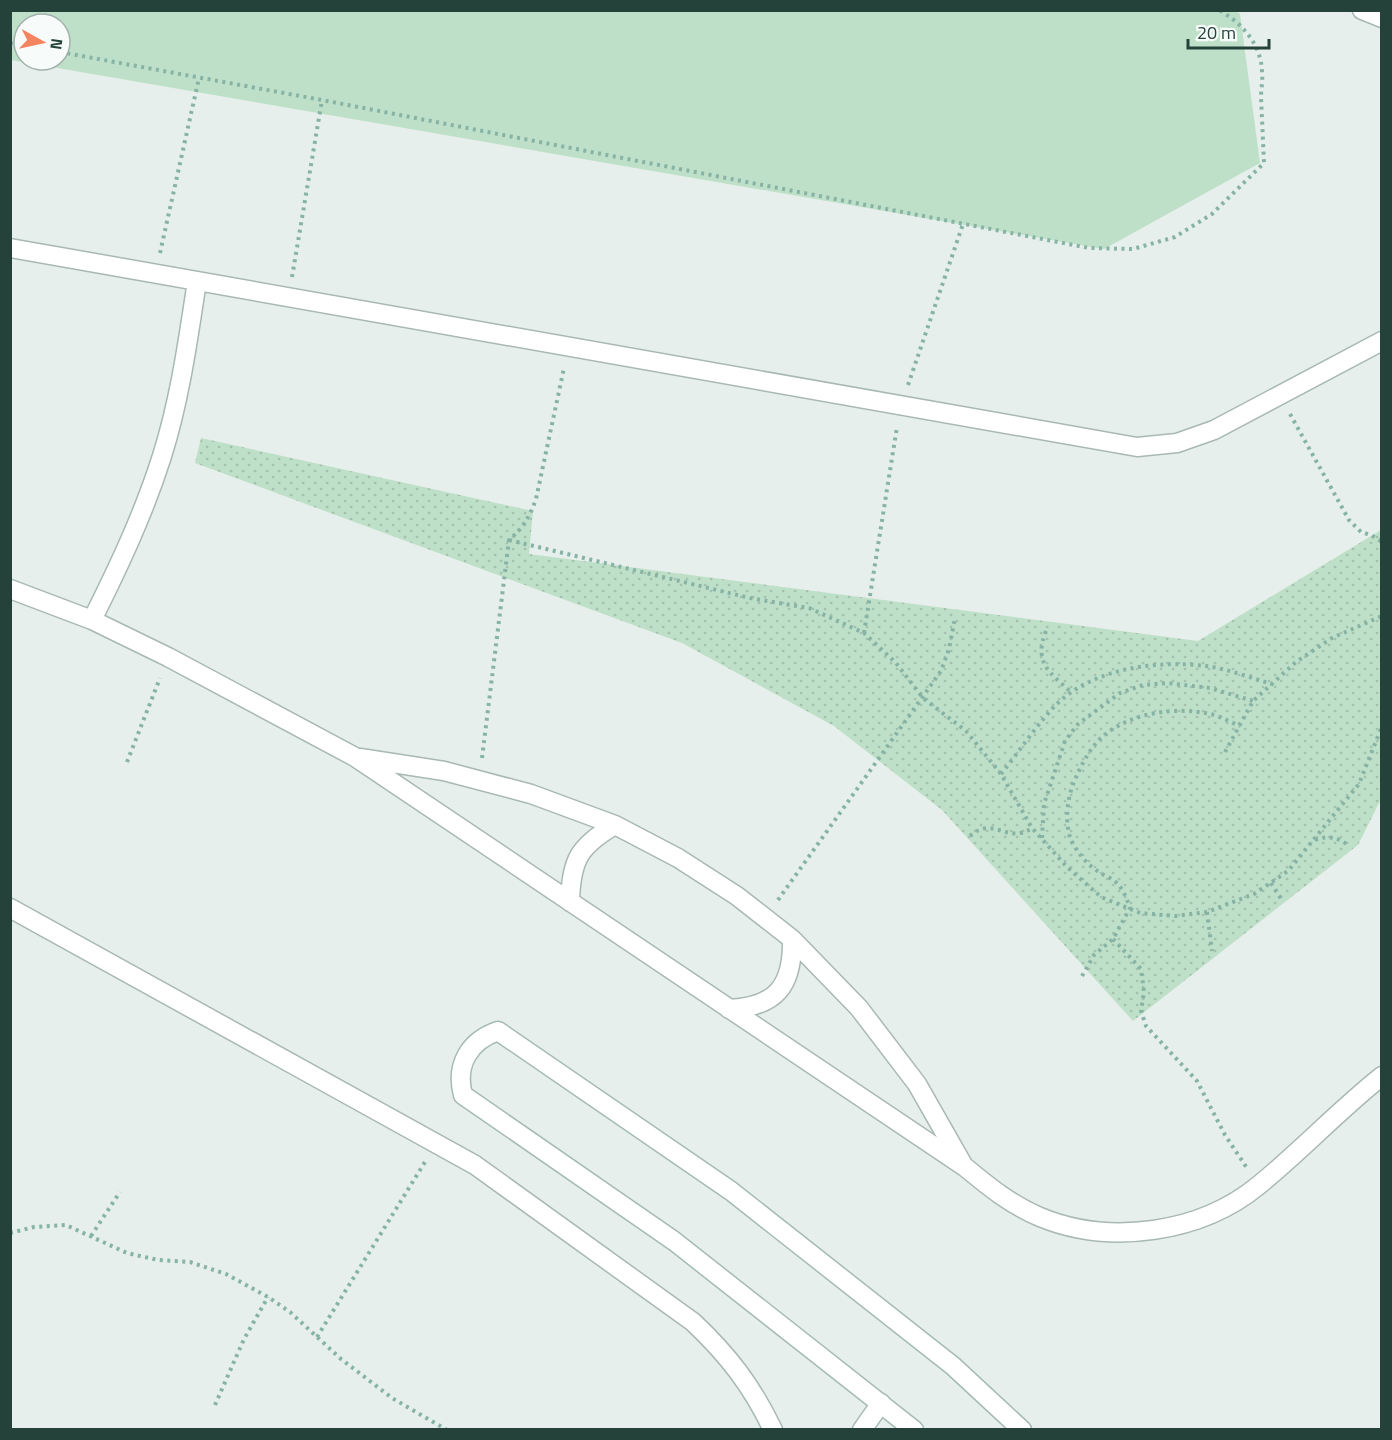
<svg xmlns="http://www.w3.org/2000/svg" width="1392" height="1440" viewBox="0 0 1392 1440" font-family="'Titillium Web',sans-serif">
<style>
.grass{fill:#bfe0c8;fill-rule:evenodd}
.park{fill:url(#park-dots)}
.lines{fill:none;stroke-linecap:round;stroke-linejoin:round}
.street-casing{stroke:#a8b8b2;stroke-width:21}
.secondary-casing{stroke:#a4bbb3;stroke-width:21}
.path{stroke:#86b3a5;stroke-width:4;stroke-dasharray:3 4.5;stroke-linecap:butt}
.street{stroke:#fff;stroke-width:18}
.secondary{stroke:#fff;stroke-width:18}
</style>
<defs>
<pattern id="park-dots" width="8" height="8" patternUnits="userSpaceOnUse" patternTransform="scale(1.5)"><rect width="8" height="8" fill="#bfe0c8"/><path d="M2 2h.1M6 6h.1" fill="none" stroke="#a4c1ad" stroke-width="1.8" stroke-linecap="round"/></pattern>
</defs>
<rect width="100%" height="100%" fill="#e6efeb"/>
<!-- grass -->
<path class="grass" d="M 10,11 L 1236,11 L 1240,14 L 1260,163 L 1104,249 L 11,60 ZM 24,24 L 60,24 L 60,60 L 24,60 Z"/>
<!-- park -->
<path class="park" d="M 201,438 L 533,511 L 529,554 L 1198,641 L 1381,530 L 1381,799 L 1358,845 L 1133,1021 L 942,810 L 834,726 L 682,643 L 195,463 Z"/>
<g class="lines">
<!-- street casing -->
<g class="street-casing">
<path id="street" d="M 1362,10 L 1382,18
M 10,248 L 1137,447 L 1177,443 L 1214,430 L 1382,341
M 10,589 L 92,620 L 168,657 L 355,757 L 965,1167 C 988,1186 1011,1205 1040,1217 C 1110,1246 1201,1233 1259,1185 C 1302,1150 1339,1110 1382,1076
M 92,620 C 119,566 144,513 162,456 C 180,399 188,340 197,281
M 360,758 L 444,771 L 531,794 L 615,825 L 678,858 L 737,896 L 792,939 L 859,1008 L 917,1084 L 962,1163
M 570,902 C 571,860 579,846 615,825
M 10,908 L 475,1165 L 693,1322 C 728,1355 752,1386 773,1430
M 729,1009 C 776,1007 793,986 792,939
M 862,1430 L 881,1403"/>
</g>
<!-- secondary casing -->
<g class="secondary-casing">
<path id="secondary" d="M 914,1430 L 674,1241 L 463,1095 C 455,1065 469,1041 498,1031 L 731,1191 L 953,1366 L 1022,1430"/>
</g>
<!-- path -->
<path class="path" d="M 10,43 L 24,46
M 60,52 L 322,100 L 1089,248 L 1133,249 L 1175,237 L 1212,214 L 1264,163 C 1263,141 1262,119 1261,97 C 1261,89 1263,81 1262,73 C 1262,45 1242,23 1219,10
M 160,253 L 199,78
M 292,277 L 322,100
M 908,385 L 963,224
M 1290,414 L 1349,520 L 1361,532 L 1371,535 L 1382,542
M 509,540 L 750,598 L 809,608 L 864,633 L 896,663 L 923,698 L 966,731 L 1001,774 L 1032,828 L 1067,867 L 1101,897 L 1140,913 L 1175,916 L 1207,912 L 1254,894 L 1288,871 L 1359,784 L 1382,726
M 1046,631 C 1033,663 1050,673 1072,693
M 864,633 L 897,427
M 1225,752 L 1253,701 L 1296,662 L 1332,638 L 1382,616
M 482,758 L 509,540 C 523,528 530,516 536,499 L 564,368
M 127,762 L 160,678
M 1001,774 C 1019,752 1039,721 1059,702 C 1096,668 1157,660 1206,666 C 1228,669 1251,678 1272,684
M 970,836 C 994,815 1007,845 1032,828
M 1042,838 L 1044,804 L 1065,741 L 1078,724 L 1120,693 L 1143,685 L 1167,683 L 1210,688 L 1253,701
M 1315,840 C 1328,835 1338,837 1349,846
M 1271,883 L 1282,900
M 778,900 L 941,671 L 949,649 L 955,618
M 1207,912 L 1212,951
M 1113,939 L 1141,969 L 1144,992 L 1141,1011 L 1146,1026 L 1197,1081 L 1225,1135 L 1247,1168
M 1082,976 L 1094,955 L 1113,939 L 1130,908 C 1127,900 1124,891 1118,884 C 1112,878 1105,876 1099,872 C 1087,865 1075,850 1070,837 C 1064,818 1068,793 1077,775 C 1083,762 1091,747 1102,737 C 1130,713 1174,706 1210,714 C 1220,716 1230,722 1240,726
M 10,1233 L 34,1227 L 66,1225 L 127,1253 L 158,1260 L 190,1262 L 226,1274 L 268,1297 L 290,1312 L 341,1359 L 392,1398 L 447,1430
M 91,1236 L 120,1192
M 317,1337 L 425,1162
M 215,1405 L 244,1339 L 268,1297"/>
<!-- street -->
<use href="#street" class="street"/>
<!-- secondary -->
<use href="#secondary" class="secondary"/>
</g>
<!-- border -->
<rect width="1392" height="1440" fill="none" stroke="#24423a" stroke-width="24"/>
<!-- north arrow -->
<g transform="translate(42 42) rotate(98)"><circle r="28" fill="#f7fbf9" stroke="#a3b1ad" stroke-width="1.5"/>
<path d="M0-4.5L10 22L0 15L-10 22Z" fill="#f4845f"/>
<text y="-9" font-size="16" font-weight="bold" text-anchor="middle" fill="#24423a">N</text>
</g>
<!-- scale -->
<path d="M1188 39v9h81v-9" fill="none" stroke="#24423a" stroke-width="3"/>
<text x="1197" y="39" font-size="18" fill="#24423a" stroke="#f7fbf9" stroke-width="4.5" paint-order="stroke">20 m</text>
</svg>
